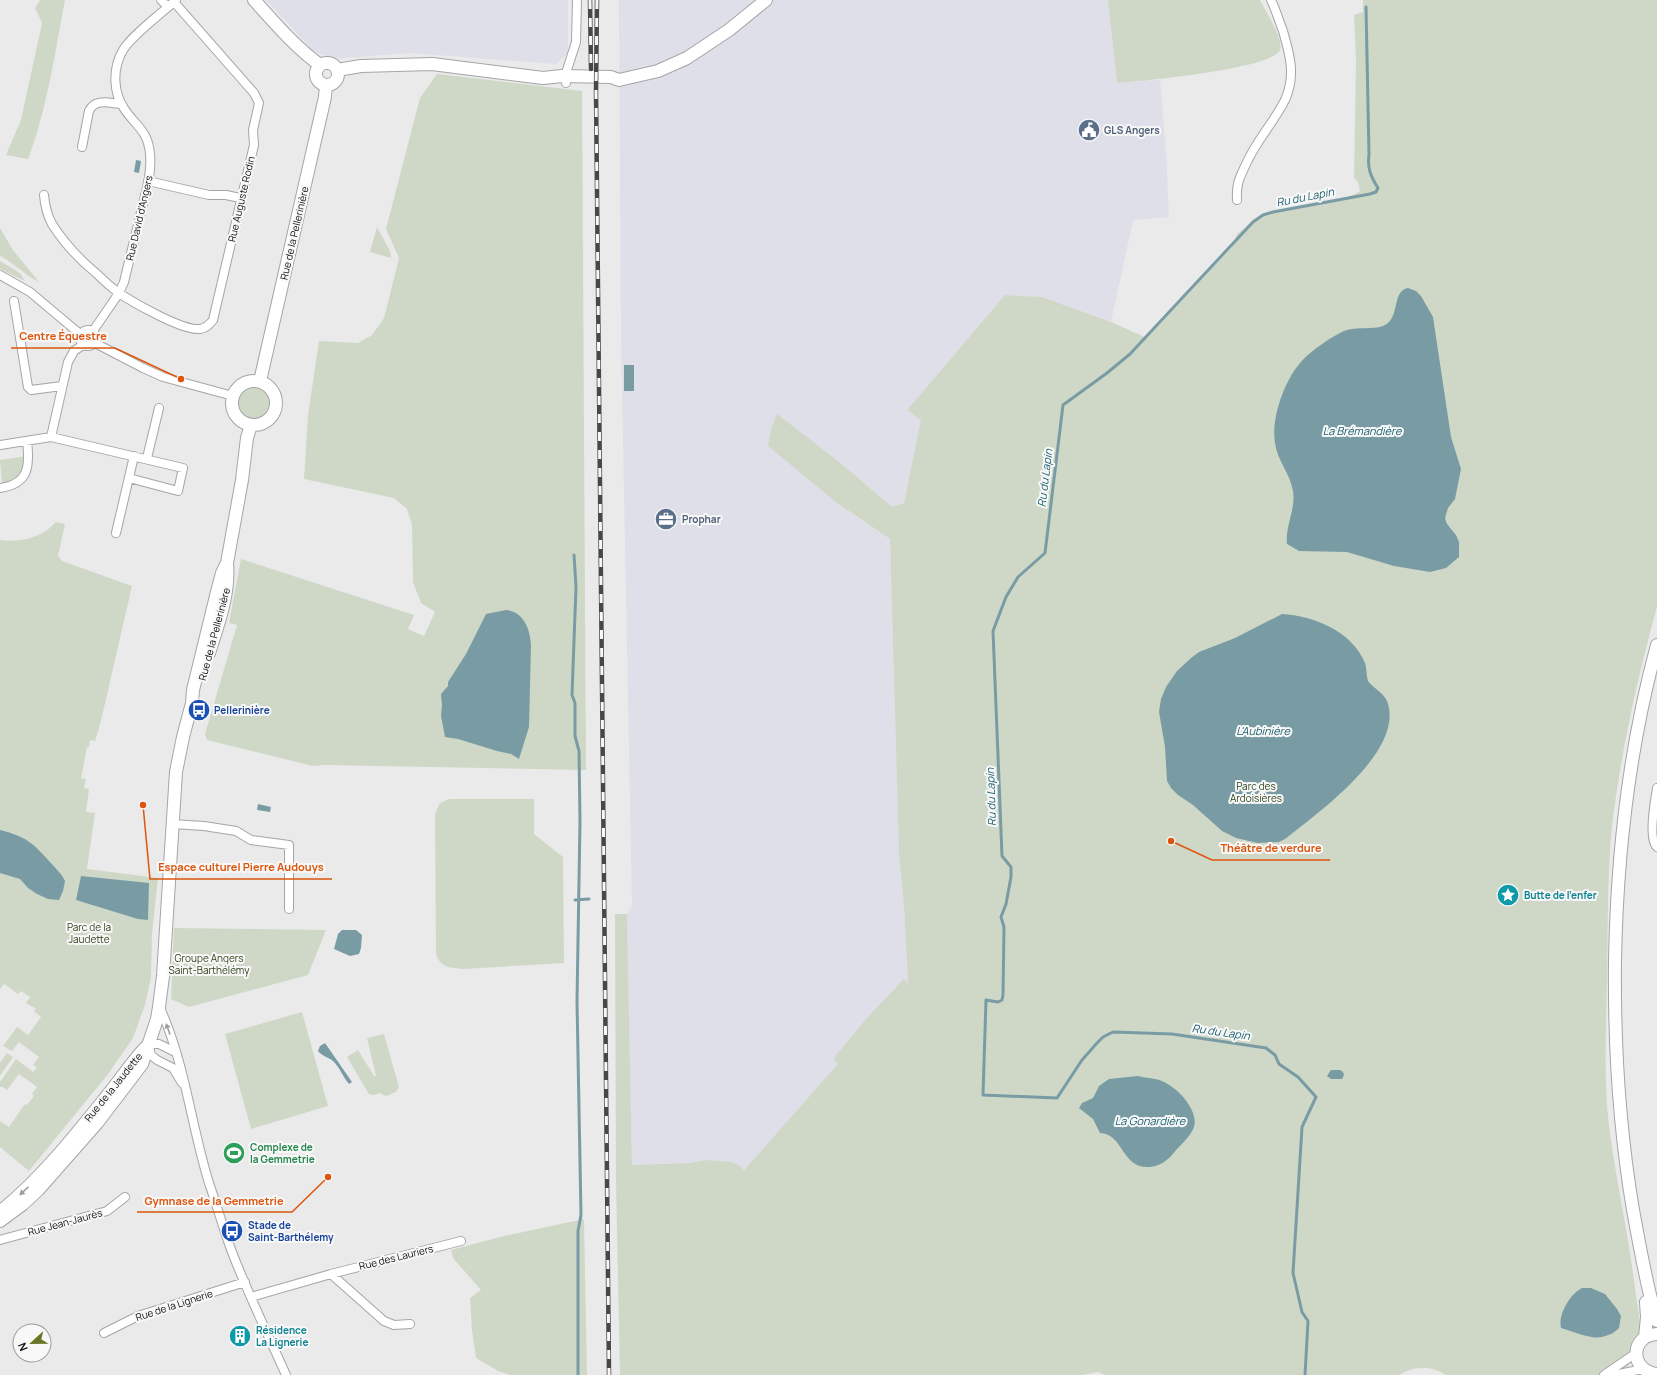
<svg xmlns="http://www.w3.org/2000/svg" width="1657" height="1375" viewBox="0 0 1657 1375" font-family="Manrope,sans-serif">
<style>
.built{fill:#dedfe8}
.green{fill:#cfd8c7}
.water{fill:#799ca4}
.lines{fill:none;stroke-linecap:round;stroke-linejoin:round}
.stream{stroke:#799ca4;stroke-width:3}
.street-casing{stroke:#a5a5a6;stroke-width:10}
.secondary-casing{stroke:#a5a5a6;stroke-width:14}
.street{stroke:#fff;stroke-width:8}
.secondary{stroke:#fff;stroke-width:12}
.rail-casing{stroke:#474748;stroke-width:4.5}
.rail{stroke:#f8f8f9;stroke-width:3;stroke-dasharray:9;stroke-linecap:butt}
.oneway{fill:#9f9f9f}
.labels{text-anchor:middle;stroke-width:4;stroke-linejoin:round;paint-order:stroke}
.service-label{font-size:10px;font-weight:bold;fill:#4e5e75;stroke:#f8f8f9;text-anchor:start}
.street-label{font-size:10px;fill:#0f0f10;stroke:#f8f8f9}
.transit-label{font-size:10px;font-weight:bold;fill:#164399;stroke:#f8f8f9;text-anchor:start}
.park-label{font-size:10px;fill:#2f4318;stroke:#f8f8f9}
.culture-label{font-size:10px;font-weight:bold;fill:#0d838f;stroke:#f8f8f9;text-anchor:start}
.leisure-label{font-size:10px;font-weight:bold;fill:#27864d;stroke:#f8f8f9;text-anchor:start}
.water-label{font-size:11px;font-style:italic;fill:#1a606e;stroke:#f8f8f9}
.leader{fill:none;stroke:#dd550c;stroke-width:1.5}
.callout-dot{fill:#dd550c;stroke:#f8f8f9;stroke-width:1.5}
.callout-label{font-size:11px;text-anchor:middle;font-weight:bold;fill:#dd550c;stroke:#f8f8f9;stroke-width:4;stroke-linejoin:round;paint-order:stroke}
</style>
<rect width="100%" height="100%" fill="#eaeaeb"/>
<!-- built -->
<path class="built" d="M 266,0 L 568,0 L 568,53 L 556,64 L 409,53 L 333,59 L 313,51 Z
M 619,0 L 1108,0 L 1117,83 L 1160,80 L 1166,152 L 1169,217 L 1133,220 L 1111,322 L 1042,297 L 1005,295 L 907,410 L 922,420 L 904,503 L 892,507 L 838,461 L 849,512 L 890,539 L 899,855 L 904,906 L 908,986 L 744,1170 L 706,1160 L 690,1163 L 632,1165 L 627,914 L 632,905 L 621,334 Z"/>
<!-- green -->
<path class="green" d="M 40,0 L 65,0 C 55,52 47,110 28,159 L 6,155 L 21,120 L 42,23 L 35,8 Z
M 1108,0 L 1260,0 C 1265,10 1284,40 1280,50 C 1272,69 1141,81 1117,83 Z
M 1363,0 L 1657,0 L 1657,607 C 1637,679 1621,752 1612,826 C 1607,878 1608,931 1607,983 C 1606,1035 1603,1089 1611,1140 C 1618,1190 1629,1238 1635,1288 C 1637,1305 1642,1325 1639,1342 C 1638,1355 1628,1367 1619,1375 L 1446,1375 C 1430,1365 1415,1366 1399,1375 L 1105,1375 L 1098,1372 L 1082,1375 L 620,1375 L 616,1181 L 615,914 L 627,914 L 632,1165 L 689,1163 L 706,1160 L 732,1162 L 740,1166 L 744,1170 L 838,1064 L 833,1059 L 866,1019 L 904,979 L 908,984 L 904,906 L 899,855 L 890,539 L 837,503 L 768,446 L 771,429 L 777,414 L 838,461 L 892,507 L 904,503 L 921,420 L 907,410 L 1005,295 L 1042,297 L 1111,322 L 1147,338 L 1232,247 L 1237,234 L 1255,219 L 1268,214 L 1350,197 L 1360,191 L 1358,182 L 1354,178 L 1356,60 L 1354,15 L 1363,12 Z
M 437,74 L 582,91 L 586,770 L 325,765 L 313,766 L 207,740 L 205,734 L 237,625 L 229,623 L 241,559 L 414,615 L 408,629 L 424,636 L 435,612 L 421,603 L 413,582 L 412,525 L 407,509 L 394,498 L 304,479 L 308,415 L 319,341 L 358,343 L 372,335 L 384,318 L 399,258 L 386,229 L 420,98 Z
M 377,227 L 390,251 L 391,258 L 370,252 Z
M 0,228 L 13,250 L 39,282 C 25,275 14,263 0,256 Z
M 0,261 L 20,273 L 25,281 L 0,269 Z
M237 403a17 17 0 1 1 34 0a17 17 0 1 1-34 0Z
M 27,456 L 20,478 L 2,485 L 0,460 Z
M 56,522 L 65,524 L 58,556 L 62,561 L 132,586 L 101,721 L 95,741 L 90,740 L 89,747 L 87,747 L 81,778 L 86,779 L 84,788 L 89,789 L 86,812 L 95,813 L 87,869 L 158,878 L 152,934 L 151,977 L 145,1005 L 133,1038 L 108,1074 L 29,1171 L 0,1147 L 0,1121 L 9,1127 L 25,1104 L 27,1105 L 34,1096 L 32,1094 L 37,1087 L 19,1074 L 7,1090 L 3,1087 L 0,1087 L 0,1082 L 16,1059 L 33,1072 L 37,1068 L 33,1065 L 39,1057 L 19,1042 L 12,1051 L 3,1046 L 17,1027 L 28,1035 L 41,1017 L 34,1011 L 36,1009 L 26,1003 L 30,997 L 21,991 L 18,994 L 4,984 L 0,989 L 0,540 C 20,543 42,538 56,522 Z
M 449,799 L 534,799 L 534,834 L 563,857 L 564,963 L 463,969 C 450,968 439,967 436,953 L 435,814 L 440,803 Z
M 174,928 L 326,930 L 308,975 L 189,1007 L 171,999 Z
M 302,1012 L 328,1106 L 251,1129 L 225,1034 Z
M 384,1034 L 399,1087 L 396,1092 L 386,1096 L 380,1093 L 374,1095 L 369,1094 L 347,1057 L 358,1050 L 374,1076 L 376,1076 L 367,1038 Z
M 7,1053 L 13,1057 L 0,1076 L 0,1063 Z
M 584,1219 L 587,1375 L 510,1375 L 498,1371 L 476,1358 L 472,1330 L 470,1298 L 481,1290 L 453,1258 L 451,1250 L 504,1236 Z"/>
<!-- water -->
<path class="water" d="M 136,160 L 141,161 L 139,173 L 134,172 Z
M 1408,288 L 1416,291 L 1421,296 L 1433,317 L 1451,437 L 1461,469 L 1455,499 L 1448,508 L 1445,518 L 1447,524 L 1456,535 L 1459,542 L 1459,557 L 1446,568 L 1430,572 L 1394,566 L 1347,552 L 1299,551 L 1287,544 C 1285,526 1296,509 1293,491 C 1290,473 1277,460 1275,443 C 1271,418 1284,382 1300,363 C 1309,352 1331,337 1344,331 C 1357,326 1372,330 1383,326 C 1401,319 1391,291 1408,288 Z
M 624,365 L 634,365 L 634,391 L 624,391 Z
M 506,610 C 524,612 530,629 531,645 L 529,727 L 519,759 L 511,754 L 497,751 L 458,739 L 445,737 L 441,716 L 442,705 L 441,694 L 448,686 L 448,682 L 466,654 L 486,614 Z
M 1282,614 C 1314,616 1352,631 1365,663 C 1367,669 1366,675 1368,681 C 1373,688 1384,693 1387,701 C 1406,750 1318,813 1285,839 L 1279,842 L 1258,843 L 1236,838 L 1222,831 L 1193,805 L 1178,795 L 1171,788 L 1167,781 L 1165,747 L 1159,712 L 1161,699 L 1166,687 L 1177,671 L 1191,658 L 1199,652 L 1235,638 Z
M 258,804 L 271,807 L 270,812 L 257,810 Z
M 0,830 C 27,837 33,843 51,863 C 56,869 62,874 65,881 L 63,891 L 59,900 L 48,899 L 37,894 L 28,888 L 20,879 L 0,873 Z
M 81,876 L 149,883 L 148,920 L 138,919 L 76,900 Z
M 342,930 L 356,930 L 362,935 L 361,948 L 359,954 L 350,956 L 334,949 L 338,934 Z
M 325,1043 L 352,1082 L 349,1084 C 343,1077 340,1068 334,1062 C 329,1057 323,1057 318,1051 L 320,1046 Z
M 1331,1070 L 1340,1070 L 1343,1072 L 1344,1075 L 1342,1079 L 1331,1079 L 1327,1076 Z
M 1138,1076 C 1146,1078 1155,1078 1162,1081 C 1177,1087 1199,1110 1194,1127 C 1191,1135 1183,1143 1177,1149 C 1170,1158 1162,1166 1150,1167 C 1121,1169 1124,1134 1100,1133 L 1093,1119 L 1079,1108 L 1082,1103 L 1093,1098 L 1099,1086 L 1109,1079 Z
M 1582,1288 L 1591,1288 L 1605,1294 L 1617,1309 L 1621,1316 L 1619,1328 C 1616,1331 1612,1334 1608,1335 C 1595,1342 1575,1332 1561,1328 C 1558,1314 1570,1294 1582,1288 Z"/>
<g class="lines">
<!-- stream -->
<path class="stream" d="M 574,555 L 576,587 L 572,695 L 575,703 L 575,736 L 579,751 L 580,821 L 577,1001 L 581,1215 L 578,1231 L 578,1375
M 575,900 L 589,899
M 1305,1375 L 1308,1321 L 1302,1312 L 1293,1273 L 1302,1127 L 1316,1097 L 1298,1077 L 1279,1064 L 1275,1055 L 1266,1048 L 1172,1034 L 1113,1032 L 1103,1037 L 1097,1043 L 1082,1060 L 1057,1098 L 983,1095 L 986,1000 L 998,1002 L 1002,1000 L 1003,995 L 1004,927 L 1001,917 L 1006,904 L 1011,877 L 1011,867 L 1002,856 L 993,631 L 1006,597 L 1018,577 L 1045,553 L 1063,405 L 1107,373 L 1130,354 L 1253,222 L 1263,215 L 1273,212 L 1370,194 L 1376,192 L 1378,188 C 1371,177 1367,168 1369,155 L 1366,7"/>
<!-- street casing -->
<g class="street-casing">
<path id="street" d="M 161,0 L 168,7
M 566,83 L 566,73 L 576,42 L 577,0
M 82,147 L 89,111 C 95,98 109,103 121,104
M 148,181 L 209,195 L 226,195 L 240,198
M 44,195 C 45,206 47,215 52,224 C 64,243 80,260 97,274 C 104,281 112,288 120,294 C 136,304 183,331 200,329 C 206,328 209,325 213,320 L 254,145 L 253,130 L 259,103 L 254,93 L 174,2
M 1237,200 C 1236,183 1240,177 1247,162 C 1257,140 1274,122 1285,100 C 1296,76 1290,55 1283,31 C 1279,21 1276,10 1271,0
M 0,275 L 30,292 L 80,334
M 14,301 L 28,387 L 31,390 L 62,386
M80 338a8 8 0 1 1 16 0a8 8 0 1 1-16 0Z
M 93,331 L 119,293 L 124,282 C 130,257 136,233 142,208 C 146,191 152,172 150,154 C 148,131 137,127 125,110 C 113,93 112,69 123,50 C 132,35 162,13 176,0
M 95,343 L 143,368 L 163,377 L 233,396
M 51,437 L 183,468 L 178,491 L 129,478
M 0,445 L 51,437 L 68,362 L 74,351 L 83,345
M 147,458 L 159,408
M 0,488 C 29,484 30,466 27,441
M 116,533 L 134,456
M 1657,788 C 1655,800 1648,840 1657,847
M 172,824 L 204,826 L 236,831 L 251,840 L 289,845 L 289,909
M 160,1008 C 185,1063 191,1125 209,1183 C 216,1203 222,1224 229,1244 C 245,1288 267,1332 286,1375
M 175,1052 L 159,1044 L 148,1044 L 151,1055 L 157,1060 L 173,1068 L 182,1083
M 0,1240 L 107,1211 L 125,1197
M 331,1274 L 384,1321 L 394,1325 L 410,1324
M 251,1297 L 331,1274 L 461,1241
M 104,1333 L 138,1316 L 245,1282
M 1604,1375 L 1636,1353
M 1614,1375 L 1643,1369"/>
</g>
<!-- secondary casing -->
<g class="secondary-casing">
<path id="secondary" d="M 254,0 C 275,23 295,47 320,65
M316 74a11 11 0 1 1 22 0a11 11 0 1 1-22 0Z
M 337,70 L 361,66 L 432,64 L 543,78 L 562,76 L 611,77 L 619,80 L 658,71 L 687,58 L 729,30 L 766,0
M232 403a22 22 0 1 1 44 0a22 22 0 1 1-44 0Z
M 260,381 L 325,97 L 326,85
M 1657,645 C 1629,748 1617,853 1615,960 C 1614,1045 1619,1127 1633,1210 C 1640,1247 1646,1285 1657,1321
M 209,653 C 218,625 230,593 227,563 L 242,480 L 247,438 L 251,425
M 1,1211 C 43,1177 77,1133 111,1091 C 122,1077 132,1062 145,1048
M 0,1221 L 23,1204 L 38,1190 L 97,1123 L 142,1064 L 157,1019 L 159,1007 L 163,976 L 176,772 L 183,737 L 192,703 L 193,690 L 217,592 L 222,573 L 227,563
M 1657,1334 C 1630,1335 1629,1371 1657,1374
M 1645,1337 L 1647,1317 L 1646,1302"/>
</g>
<!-- street -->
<use href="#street" class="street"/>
<!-- secondary -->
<use href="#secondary" class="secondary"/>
<!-- rail casing -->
<g class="rail-casing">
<path id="rail" d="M 590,0 L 591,69
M 597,0 L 596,92 L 609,1375"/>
</g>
<!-- rail -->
<use href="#rail" class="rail"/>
</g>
<!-- one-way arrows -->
<defs><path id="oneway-solid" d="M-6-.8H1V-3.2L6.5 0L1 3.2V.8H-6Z"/></defs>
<g class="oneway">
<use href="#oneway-solid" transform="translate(168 1029) rotate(-110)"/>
<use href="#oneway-solid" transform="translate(24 1191) rotate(137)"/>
</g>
<!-- icons -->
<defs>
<g id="civic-disc" transform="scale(1.15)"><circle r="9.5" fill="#5c6f8a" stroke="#f8f8f9"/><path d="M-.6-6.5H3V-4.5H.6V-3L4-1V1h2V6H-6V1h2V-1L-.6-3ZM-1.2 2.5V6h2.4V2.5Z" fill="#fff"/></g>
<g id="office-disc" transform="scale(1.15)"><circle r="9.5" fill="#5c6f8a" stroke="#f8f8f9"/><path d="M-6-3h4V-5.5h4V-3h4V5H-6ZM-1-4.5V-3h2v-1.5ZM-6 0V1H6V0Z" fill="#fff"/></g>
<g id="bus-disc" transform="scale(1.15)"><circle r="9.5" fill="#1a4fb4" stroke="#f8f8f9"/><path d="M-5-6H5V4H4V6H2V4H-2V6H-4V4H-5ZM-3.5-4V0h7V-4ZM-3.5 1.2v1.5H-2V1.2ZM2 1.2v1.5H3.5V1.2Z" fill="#fff"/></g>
<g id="sight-disc" transform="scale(1.15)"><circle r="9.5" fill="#0f9aa8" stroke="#f8f8f9"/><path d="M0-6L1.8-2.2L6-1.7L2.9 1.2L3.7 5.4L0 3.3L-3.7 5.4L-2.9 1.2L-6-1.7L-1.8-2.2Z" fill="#fff"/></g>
<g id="stadium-disc" transform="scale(1.15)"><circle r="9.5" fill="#2e9e5b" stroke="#f8f8f9"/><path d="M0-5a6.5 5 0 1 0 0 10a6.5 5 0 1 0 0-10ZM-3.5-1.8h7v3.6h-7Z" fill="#fff"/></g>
<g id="building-disc" transform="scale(1.15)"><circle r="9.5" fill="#0f9aa8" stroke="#f8f8f9"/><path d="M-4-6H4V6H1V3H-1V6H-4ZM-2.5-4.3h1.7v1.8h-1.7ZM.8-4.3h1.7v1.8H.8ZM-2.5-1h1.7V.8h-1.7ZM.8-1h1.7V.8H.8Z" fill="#fff"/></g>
</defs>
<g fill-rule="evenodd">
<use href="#civic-disc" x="1089" y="130"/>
<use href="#office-disc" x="666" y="519"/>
<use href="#bus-disc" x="199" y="710"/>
<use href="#sight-disc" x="1508" y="895"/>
<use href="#stadium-disc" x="234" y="1153"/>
<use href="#bus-disc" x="232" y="1231"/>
<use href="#building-disc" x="240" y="1336"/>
</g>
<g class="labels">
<!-- service labels -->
<g class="service-label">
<text x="1104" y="134">GLS Angers</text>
<text x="682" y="523">Prophar</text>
</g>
<!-- street labels -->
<g class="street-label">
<text transform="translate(241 199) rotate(-77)" y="4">Rue Auguste Rodin</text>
<text transform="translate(139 218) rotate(-77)" y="4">Rue David d’Angers</text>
<text transform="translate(294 233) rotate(-77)" y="4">Rue de la Pellerinière</text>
<text transform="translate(214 634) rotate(-75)" y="4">Rue de la Pellerinière</text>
<text transform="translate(113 1087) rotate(-51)" y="4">Rue de la Jaudette</text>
<text transform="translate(65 1222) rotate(-15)" y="4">Rue Jean-Jaurès</text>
<text transform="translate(396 1257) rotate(-14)" y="4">Rue des Lauriers</text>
<text transform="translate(174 1305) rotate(-18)" y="4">Rue de la Lignerie</text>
</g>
<!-- transit labels -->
<g class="transit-label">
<text x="214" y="714">Pellerinière</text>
<text x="248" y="1229">Stade de<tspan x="248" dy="12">Saint-Barthélemy</tspan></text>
</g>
<!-- park labels -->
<g class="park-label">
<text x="1256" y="790">Parc des<tspan x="1256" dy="12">Ardoisières</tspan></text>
<text x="89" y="931">Parc de la<tspan x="89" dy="12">Jaudette</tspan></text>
<text x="209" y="962">Groupe Angers<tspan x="209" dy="12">Saint-Barthélémy</tspan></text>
</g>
<!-- culture labels -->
<g class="culture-label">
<text x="1524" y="899">Butte de l'enfer</text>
<text x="256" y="1334">Résidence<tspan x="256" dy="12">La Lignerie</tspan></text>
</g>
<!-- leisure labels -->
<g class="leisure-label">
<text x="250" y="1151">Complexe de<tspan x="250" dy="12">la Gemmetrie</tspan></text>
</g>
<!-- water labels -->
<g class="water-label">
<text transform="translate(1305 197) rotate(-11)" y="4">Ru du Lapin</text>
<text x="1362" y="435">La Brémandière</text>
<text transform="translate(1045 478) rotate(-83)" y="4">Ru du Lapin</text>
<text x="1263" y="735">L'Aubinière</text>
<text transform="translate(991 797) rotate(-92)" y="4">Ru du Lapin</text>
<text transform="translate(1221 1032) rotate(8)" y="4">Ru du Lapin</text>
<text x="1150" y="1125">La Gonardière</text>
</g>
</g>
<!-- callouts -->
<path class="leader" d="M181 379L115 348H11M1171 841L1212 860H1330M143 805L150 879H332M328 1177L292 1212H137"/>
<g class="callout-dot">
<circle cx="181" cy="379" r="4"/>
<circle cx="1171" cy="841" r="4"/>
<circle cx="143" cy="805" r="4"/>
<circle cx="328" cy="1177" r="4"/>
</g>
<g class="callout-label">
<text x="63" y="340">Centre Équestre</text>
<text x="1271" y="852">Théâtre de verdure</text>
<text x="241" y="871">Espace culturel Pierre Audouys</text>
<text x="214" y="1205">Gymnase de la Gemmetrie</text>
</g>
<!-- north arrow -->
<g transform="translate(32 1343) rotate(248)"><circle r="19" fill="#f8f8f9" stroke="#9b9b9c"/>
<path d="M0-3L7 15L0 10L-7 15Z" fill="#677623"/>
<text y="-6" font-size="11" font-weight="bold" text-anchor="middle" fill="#0f0f10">N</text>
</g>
</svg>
